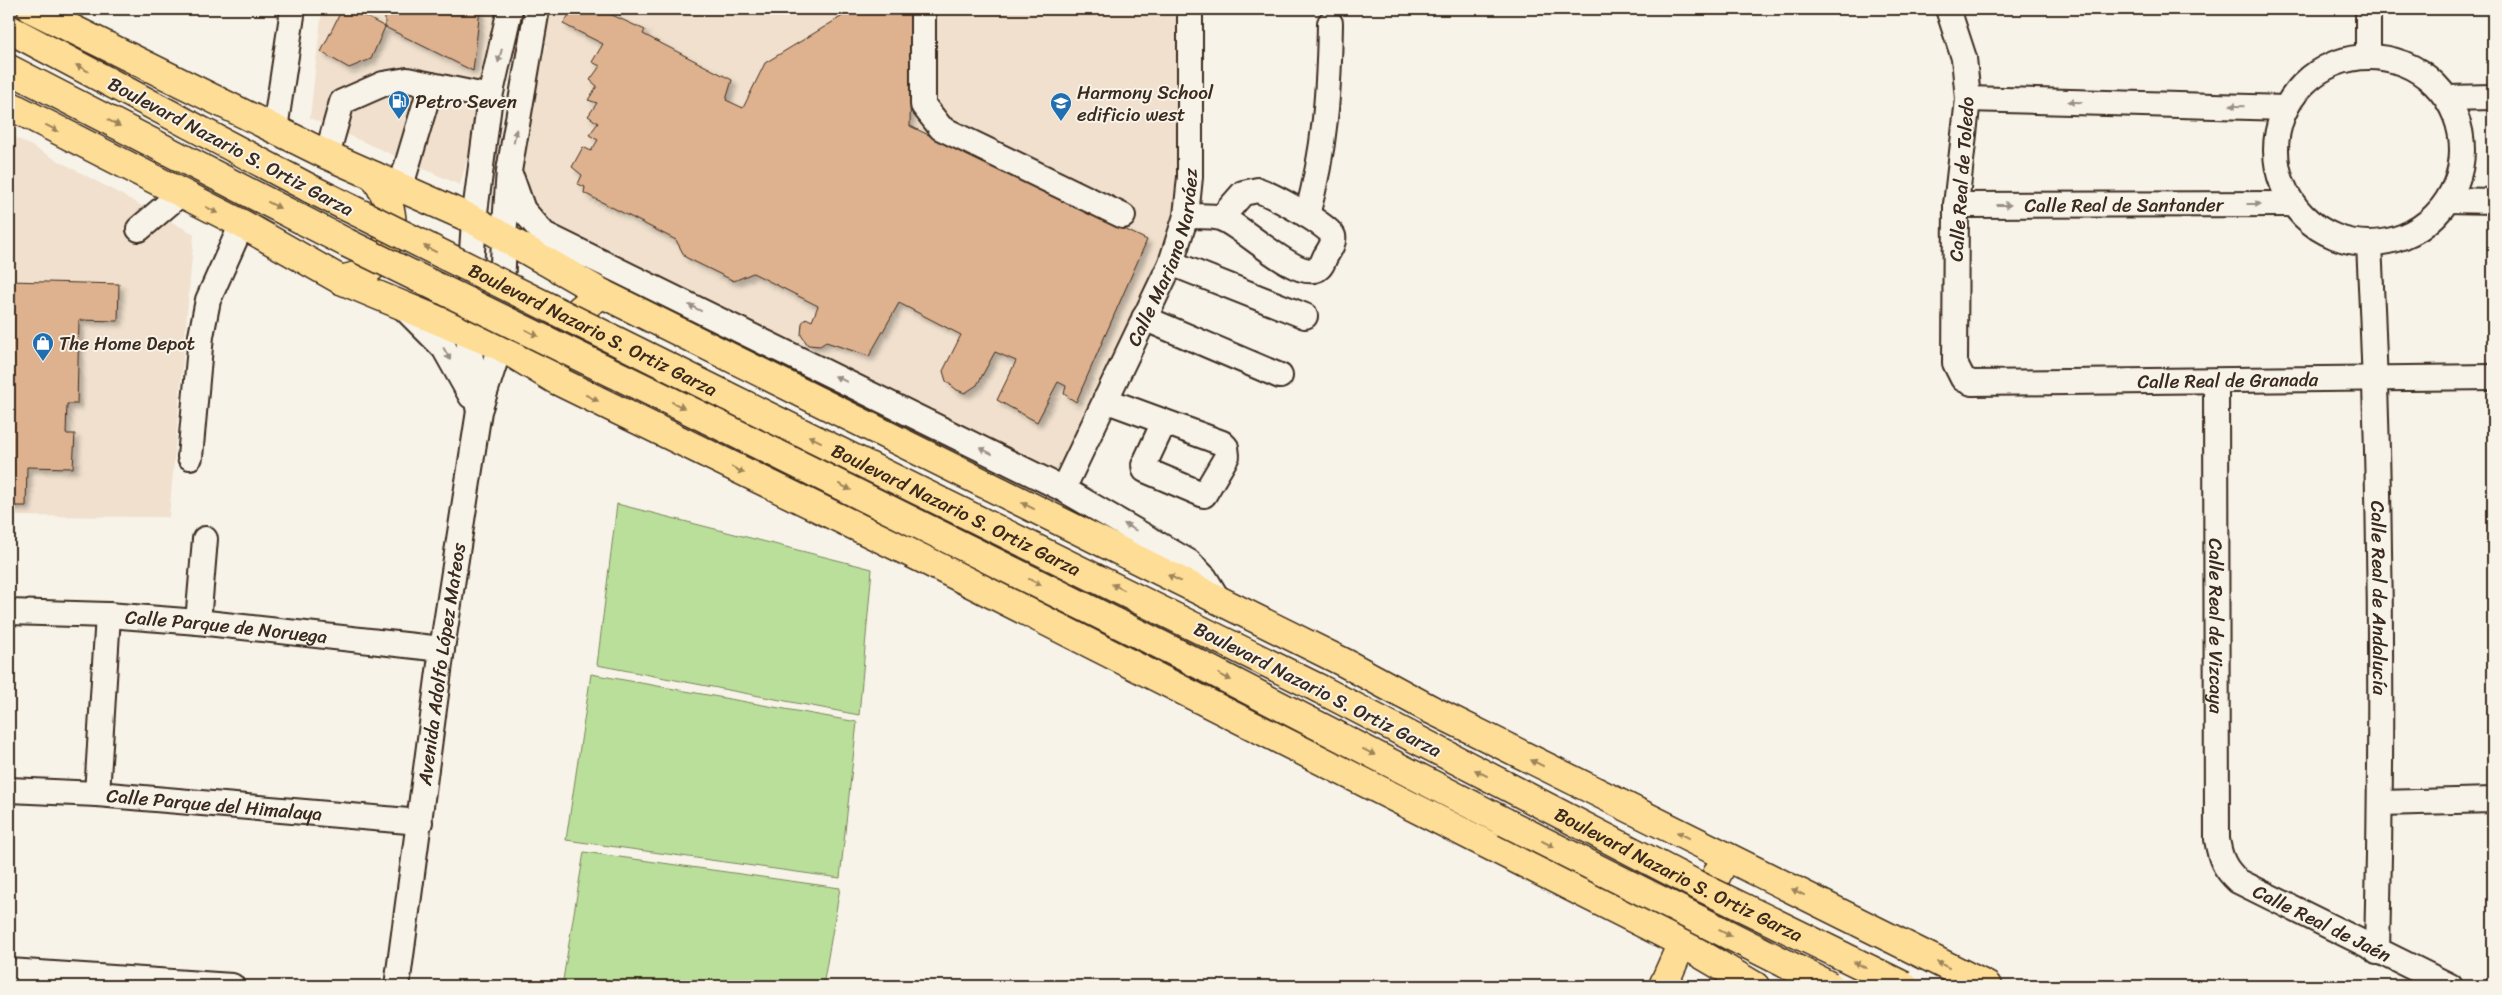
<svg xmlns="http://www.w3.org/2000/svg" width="2502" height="995" viewBox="0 0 2502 995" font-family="Sriracha,sans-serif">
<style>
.built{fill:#f0e0cd}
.green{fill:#badf9a;stroke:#7a845c}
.building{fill:#deb28e;stroke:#3b2a1e;filter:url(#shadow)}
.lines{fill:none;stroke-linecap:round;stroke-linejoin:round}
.minor-casing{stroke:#3b2a1e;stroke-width:28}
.major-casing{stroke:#3b2a1e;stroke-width:31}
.highway-casing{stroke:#3b2a1e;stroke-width:31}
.minor{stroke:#f7f3e8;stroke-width:24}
.major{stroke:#fedd96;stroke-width:28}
.highway{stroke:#fedd96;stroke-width:28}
.highway-bridge-casing{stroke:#3b2a1e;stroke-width:31;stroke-linecap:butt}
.highway-bridge{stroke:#fedd96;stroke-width:28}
.oneway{fill:#998e83}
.oneway2{fill:#9c845a}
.labels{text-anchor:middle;stroke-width:4;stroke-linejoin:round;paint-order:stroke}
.poi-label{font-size:19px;fill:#3b2a1e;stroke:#f7f3e8;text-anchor:start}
.street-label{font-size:19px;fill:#3b2a1e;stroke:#f7f3e8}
</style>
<defs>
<filter id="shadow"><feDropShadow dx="4.5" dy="4.5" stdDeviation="2.5" flood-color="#0004"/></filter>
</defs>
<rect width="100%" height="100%" fill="#f7f3e8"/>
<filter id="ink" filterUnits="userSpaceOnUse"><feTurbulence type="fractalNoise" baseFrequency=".02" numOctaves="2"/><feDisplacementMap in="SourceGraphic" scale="10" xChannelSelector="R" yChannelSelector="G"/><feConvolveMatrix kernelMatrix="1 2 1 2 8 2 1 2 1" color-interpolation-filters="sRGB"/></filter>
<g filter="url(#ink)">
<!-- built -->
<path class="built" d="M 322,9 L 508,9 L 460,185 L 310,118 Z
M 547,9 L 1191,9 L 1185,226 L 1065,484 L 549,230 L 530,205 L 518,164 L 546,46 Z
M 9,134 L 194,234 L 169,517 L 9,516 Z"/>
<!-- green -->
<path class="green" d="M 617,504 L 872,569 L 859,715 L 597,665 Z
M 591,674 L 857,722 L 840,878 L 566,840 Z
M 584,852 L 840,888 L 823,986 L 562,986 Z"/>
<!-- building -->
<path class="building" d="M 342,9 L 352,9 L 385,27 L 371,59 L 349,68 L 321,52 Z
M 385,9 L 480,9 L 473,71 L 385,27 Z
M 573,9 L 599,9 L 645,30 L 643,34 L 732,80 L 726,100 L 743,108 L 765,63 L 854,9 L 912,9 L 910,126 L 1147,240 L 1076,402 L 1064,394 L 1066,386 L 1058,382 L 1037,422 L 997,400 L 1016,361 L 995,352 L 977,385 L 965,393 L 957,390 L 946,381 L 943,371 L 961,335 L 899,303 L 869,356 L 826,342 L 820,346 L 808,345 L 801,335 L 802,323 L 806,318 L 812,321 L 818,306 L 753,273 L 734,281 L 685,257 L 676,240 L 584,193 L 585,187 L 578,184 L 582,175 L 572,167 L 583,147 L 591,151 L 598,140 L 589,135 L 598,123 L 588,116 L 597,103 L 588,100 L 597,86 L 590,80 L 600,66 L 592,62 L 603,44 L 563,24 Z
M 9,281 L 119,284 L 118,321 L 79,320 L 77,404 L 67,404 L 66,434 L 75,434 L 73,468 L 27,467 L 26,506 L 9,506 Z"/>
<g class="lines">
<!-- minor casing -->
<g class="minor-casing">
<g id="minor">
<path d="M 923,9 L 923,105 L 941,128 L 1123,216"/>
<path id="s1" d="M 1948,9 L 1964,58 L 1968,99 L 1956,205 L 1955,363 L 1963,379 L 1972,383 L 2493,377"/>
<path d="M 2368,9 L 2368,57"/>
<circle cx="2369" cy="150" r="93"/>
<path d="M 2447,98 L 2493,97"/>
<path d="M 1968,99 L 2286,108"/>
<path d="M 275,129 L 293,9"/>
<path d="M 327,155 L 342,102 L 383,84 L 407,80 L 490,97"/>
<path d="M 512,179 L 523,210 L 544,234 L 1063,489 L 1189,562 L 1205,578 L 1219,601"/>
<path d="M 400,189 L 431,85"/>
<path d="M 2448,200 L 2493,201"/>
<path id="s2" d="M 1956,205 L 2292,204"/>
<path d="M 1307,215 C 1325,150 1329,91 1330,23"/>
<path d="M 1186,216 C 1196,217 1210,215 1220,218 C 1241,224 1295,280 1317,269 C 1321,267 1323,262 1325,257 C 1328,252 1335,242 1333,236 C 1329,225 1270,194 1258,190 L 1243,193 L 1221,218"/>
<path d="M 139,229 L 180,194"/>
<path id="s3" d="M 2369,244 C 2381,479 2383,716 2377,952"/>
<path d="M 1171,263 L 1305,316"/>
<path d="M 404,308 L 444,348 L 471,396"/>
<path d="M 1144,318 L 1280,376"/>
<path id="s4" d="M 2216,381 L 2217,839 C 2220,858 2224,868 2238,881 L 2450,986"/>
<path d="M 1105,400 L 1222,443 L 1226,447 L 1227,456 L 1204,495 L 1145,470 L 1144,465 L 1164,422"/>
<path d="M 478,407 L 467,331 L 474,220 L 490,97 L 510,9"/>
<path d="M 190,457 L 201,336 L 208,300 L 242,224"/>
<path id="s5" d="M 1063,489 L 1171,263 L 1186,216 L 1190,177 L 1190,9"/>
<path id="s6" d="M 9,612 L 108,615 L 198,622 L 442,649"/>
<path d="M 198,622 L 205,539"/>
<path id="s7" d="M 9,790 L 97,794 L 420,822"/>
<path d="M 97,794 L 108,615"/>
<path d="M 2381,803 L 2493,800"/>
<path d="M 9,971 L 232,986"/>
<path id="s8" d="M 397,986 L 442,649 L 479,411 L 500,346 L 504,237 L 509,171 L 537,9"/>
</g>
</g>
<!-- major casing -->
<g class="major-casing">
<path id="major" d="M 1663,986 L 1682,943 L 1726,857"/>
</g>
<!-- highway casing -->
<g class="highway-casing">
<g id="highway">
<path d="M 32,9 L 327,155 L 474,220 L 603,294 L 1345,663 L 1430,709 L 1987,986"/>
<path d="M 9,29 L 311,189"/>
<path d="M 9,69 L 347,243"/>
<path d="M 9,105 L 242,224 L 341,280 L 500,346 L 556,380 L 927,561 L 1682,943 L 1755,986"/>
<path d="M 341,280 C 348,278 357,276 363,273 C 373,268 379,260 384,251 C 398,223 391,201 374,176"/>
<path d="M 555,369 C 553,333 572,311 603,294"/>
<path id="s9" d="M 725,395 L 1318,688"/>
<path d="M 707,419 L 1181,655 L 1505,822"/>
</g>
</g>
<!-- minor -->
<use href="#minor" class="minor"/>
<!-- major -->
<use href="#major" class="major"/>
<!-- highway -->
<use href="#highway" class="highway"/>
<!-- highway-bridge casing -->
<g class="highway-bridge-casing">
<g id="highway-bridge">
<path id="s10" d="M 311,189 L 725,395"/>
<path d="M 347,243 L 707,419"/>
<path id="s11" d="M 1318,688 L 1695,884 L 1904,986"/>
<path d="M 1505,822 L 1830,986"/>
</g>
</g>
<!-- highway-bridge -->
<use href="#highway-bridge" class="highway-bridge"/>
</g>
<!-- one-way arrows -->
<defs><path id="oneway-solid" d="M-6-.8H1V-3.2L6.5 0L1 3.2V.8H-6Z" transform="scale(1.25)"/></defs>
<g class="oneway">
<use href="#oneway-solid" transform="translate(500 56) rotate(105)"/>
<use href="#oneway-solid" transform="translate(2075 102) rotate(-178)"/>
<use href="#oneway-solid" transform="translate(2237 106) rotate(-178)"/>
<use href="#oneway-solid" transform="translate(515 136) rotate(-80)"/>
<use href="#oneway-solid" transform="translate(2254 204)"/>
<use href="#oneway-solid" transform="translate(2004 205)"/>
<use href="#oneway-solid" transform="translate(695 308) rotate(-154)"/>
<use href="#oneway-solid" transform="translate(447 354) rotate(60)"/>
<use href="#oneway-solid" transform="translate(841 379) rotate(-154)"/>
<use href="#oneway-solid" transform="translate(986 451) rotate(-154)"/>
<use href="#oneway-solid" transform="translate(1130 527) rotate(-150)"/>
</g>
<g class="oneway2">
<use href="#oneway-solid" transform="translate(82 68) rotate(-152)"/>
<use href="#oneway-solid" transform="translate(114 123) rotate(27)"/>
<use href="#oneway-solid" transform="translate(52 128) rotate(27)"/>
<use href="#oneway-solid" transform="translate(274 205) rotate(27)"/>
<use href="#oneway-solid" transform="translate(212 210) rotate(26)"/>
<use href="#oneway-solid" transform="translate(430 249) rotate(-153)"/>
<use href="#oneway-solid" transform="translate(532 333) rotate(26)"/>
<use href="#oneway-solid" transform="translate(592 398) rotate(26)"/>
<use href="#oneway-solid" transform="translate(678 405) rotate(26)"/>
<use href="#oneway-solid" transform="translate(815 439) rotate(-154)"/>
<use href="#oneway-solid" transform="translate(738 470) rotate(26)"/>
<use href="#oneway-solid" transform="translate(845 487) rotate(26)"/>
<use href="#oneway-solid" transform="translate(1028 506) rotate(-154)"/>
<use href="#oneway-solid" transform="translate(1174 578) rotate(-154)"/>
<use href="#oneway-solid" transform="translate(1035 582) rotate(27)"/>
<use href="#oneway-solid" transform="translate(1118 587) rotate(-154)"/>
<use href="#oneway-solid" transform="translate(1225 677) rotate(27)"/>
<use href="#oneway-solid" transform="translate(1369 752) rotate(27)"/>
<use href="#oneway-solid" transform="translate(1537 763) rotate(-154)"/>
<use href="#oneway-solid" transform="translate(1481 773) rotate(-153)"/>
<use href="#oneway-solid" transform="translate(1683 835) rotate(-154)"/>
<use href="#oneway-solid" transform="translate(1548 844) rotate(27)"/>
<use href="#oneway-solid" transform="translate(1798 892) rotate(-154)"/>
<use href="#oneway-solid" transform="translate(1725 933) rotate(27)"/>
<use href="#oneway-solid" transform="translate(1860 965) rotate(-154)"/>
<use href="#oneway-solid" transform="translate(1943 965) rotate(-154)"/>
</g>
</g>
<!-- icons -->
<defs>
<g id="fuel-pin" transform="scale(1.125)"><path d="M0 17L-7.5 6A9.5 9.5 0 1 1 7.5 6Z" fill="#1f6fb2" stroke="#f7f3e8"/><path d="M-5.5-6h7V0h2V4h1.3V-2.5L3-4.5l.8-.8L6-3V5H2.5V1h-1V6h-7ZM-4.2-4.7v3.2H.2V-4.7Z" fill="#fff"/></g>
<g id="school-pin" transform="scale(1.125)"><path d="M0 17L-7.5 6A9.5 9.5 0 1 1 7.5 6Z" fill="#1f6fb2" stroke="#f7f3e8"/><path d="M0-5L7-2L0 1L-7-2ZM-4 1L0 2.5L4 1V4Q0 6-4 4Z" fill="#fff"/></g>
<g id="shop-pin" transform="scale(1.125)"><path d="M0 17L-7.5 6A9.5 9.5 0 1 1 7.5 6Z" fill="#1f6fb2" stroke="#f7f3e8"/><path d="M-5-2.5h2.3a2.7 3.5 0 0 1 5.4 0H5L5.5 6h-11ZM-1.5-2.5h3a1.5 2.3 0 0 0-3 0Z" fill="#fff"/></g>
</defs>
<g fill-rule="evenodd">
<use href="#fuel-pin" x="399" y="101"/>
<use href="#school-pin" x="1061" y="103"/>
<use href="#shop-pin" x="43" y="343"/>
</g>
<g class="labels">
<!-- poi labels -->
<g class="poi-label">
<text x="1077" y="99">Harmony School<tspan x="1077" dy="22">edificio west</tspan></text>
<text x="415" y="108">Petro Seven</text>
<text x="59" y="350">The Home Depot</text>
</g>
<!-- street labels -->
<g class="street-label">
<text transform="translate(231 146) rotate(28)" y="7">Boulevard Nazario S. Ortiz Garza</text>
<text transform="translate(1961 179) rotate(-86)" y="7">Calle Real de Toledo</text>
<text dy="7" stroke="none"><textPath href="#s2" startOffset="168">Calle Real de Santander</textPath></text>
<text dy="7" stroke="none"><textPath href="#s5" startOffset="254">Calle Mariano Narváez</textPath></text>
<text dy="7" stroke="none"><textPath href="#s10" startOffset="315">Boulevard Nazario S. Ortiz Garza</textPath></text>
<text dy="7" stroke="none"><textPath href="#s1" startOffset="641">Calle Real de Granada</textPath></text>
<text dy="7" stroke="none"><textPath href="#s9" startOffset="258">Boulevard Nazario S. Ortiz Garza</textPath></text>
<text dy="7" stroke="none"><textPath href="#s3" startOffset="354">Calle Real de Andalucía</textPath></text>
<text dy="7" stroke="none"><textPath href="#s4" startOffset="245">Calle Real de Vizcaya</textPath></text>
<text dy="7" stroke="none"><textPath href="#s6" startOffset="218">Calle Parque de Noruega</textPath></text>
<text dy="7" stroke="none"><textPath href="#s8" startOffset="325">Avenida Adolfo López Mateos</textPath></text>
<text transform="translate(1318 689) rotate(27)" y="7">Boulevard Nazario S. Ortiz Garza</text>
<text dy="7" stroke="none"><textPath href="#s7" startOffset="206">Calle Parque del Himalaya</textPath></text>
<text dy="7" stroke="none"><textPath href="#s11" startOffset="406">Boulevard Nazario S. Ortiz Garza</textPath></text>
<text dy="7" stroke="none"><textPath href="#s4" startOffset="600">Calle Real de Jaén</textPath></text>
</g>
</g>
<!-- margin -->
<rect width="2502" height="995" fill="none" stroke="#f7f3e8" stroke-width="30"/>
<rect x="15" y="15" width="2472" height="965" fill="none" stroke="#3b2a1e" stroke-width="2" filter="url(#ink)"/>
</svg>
